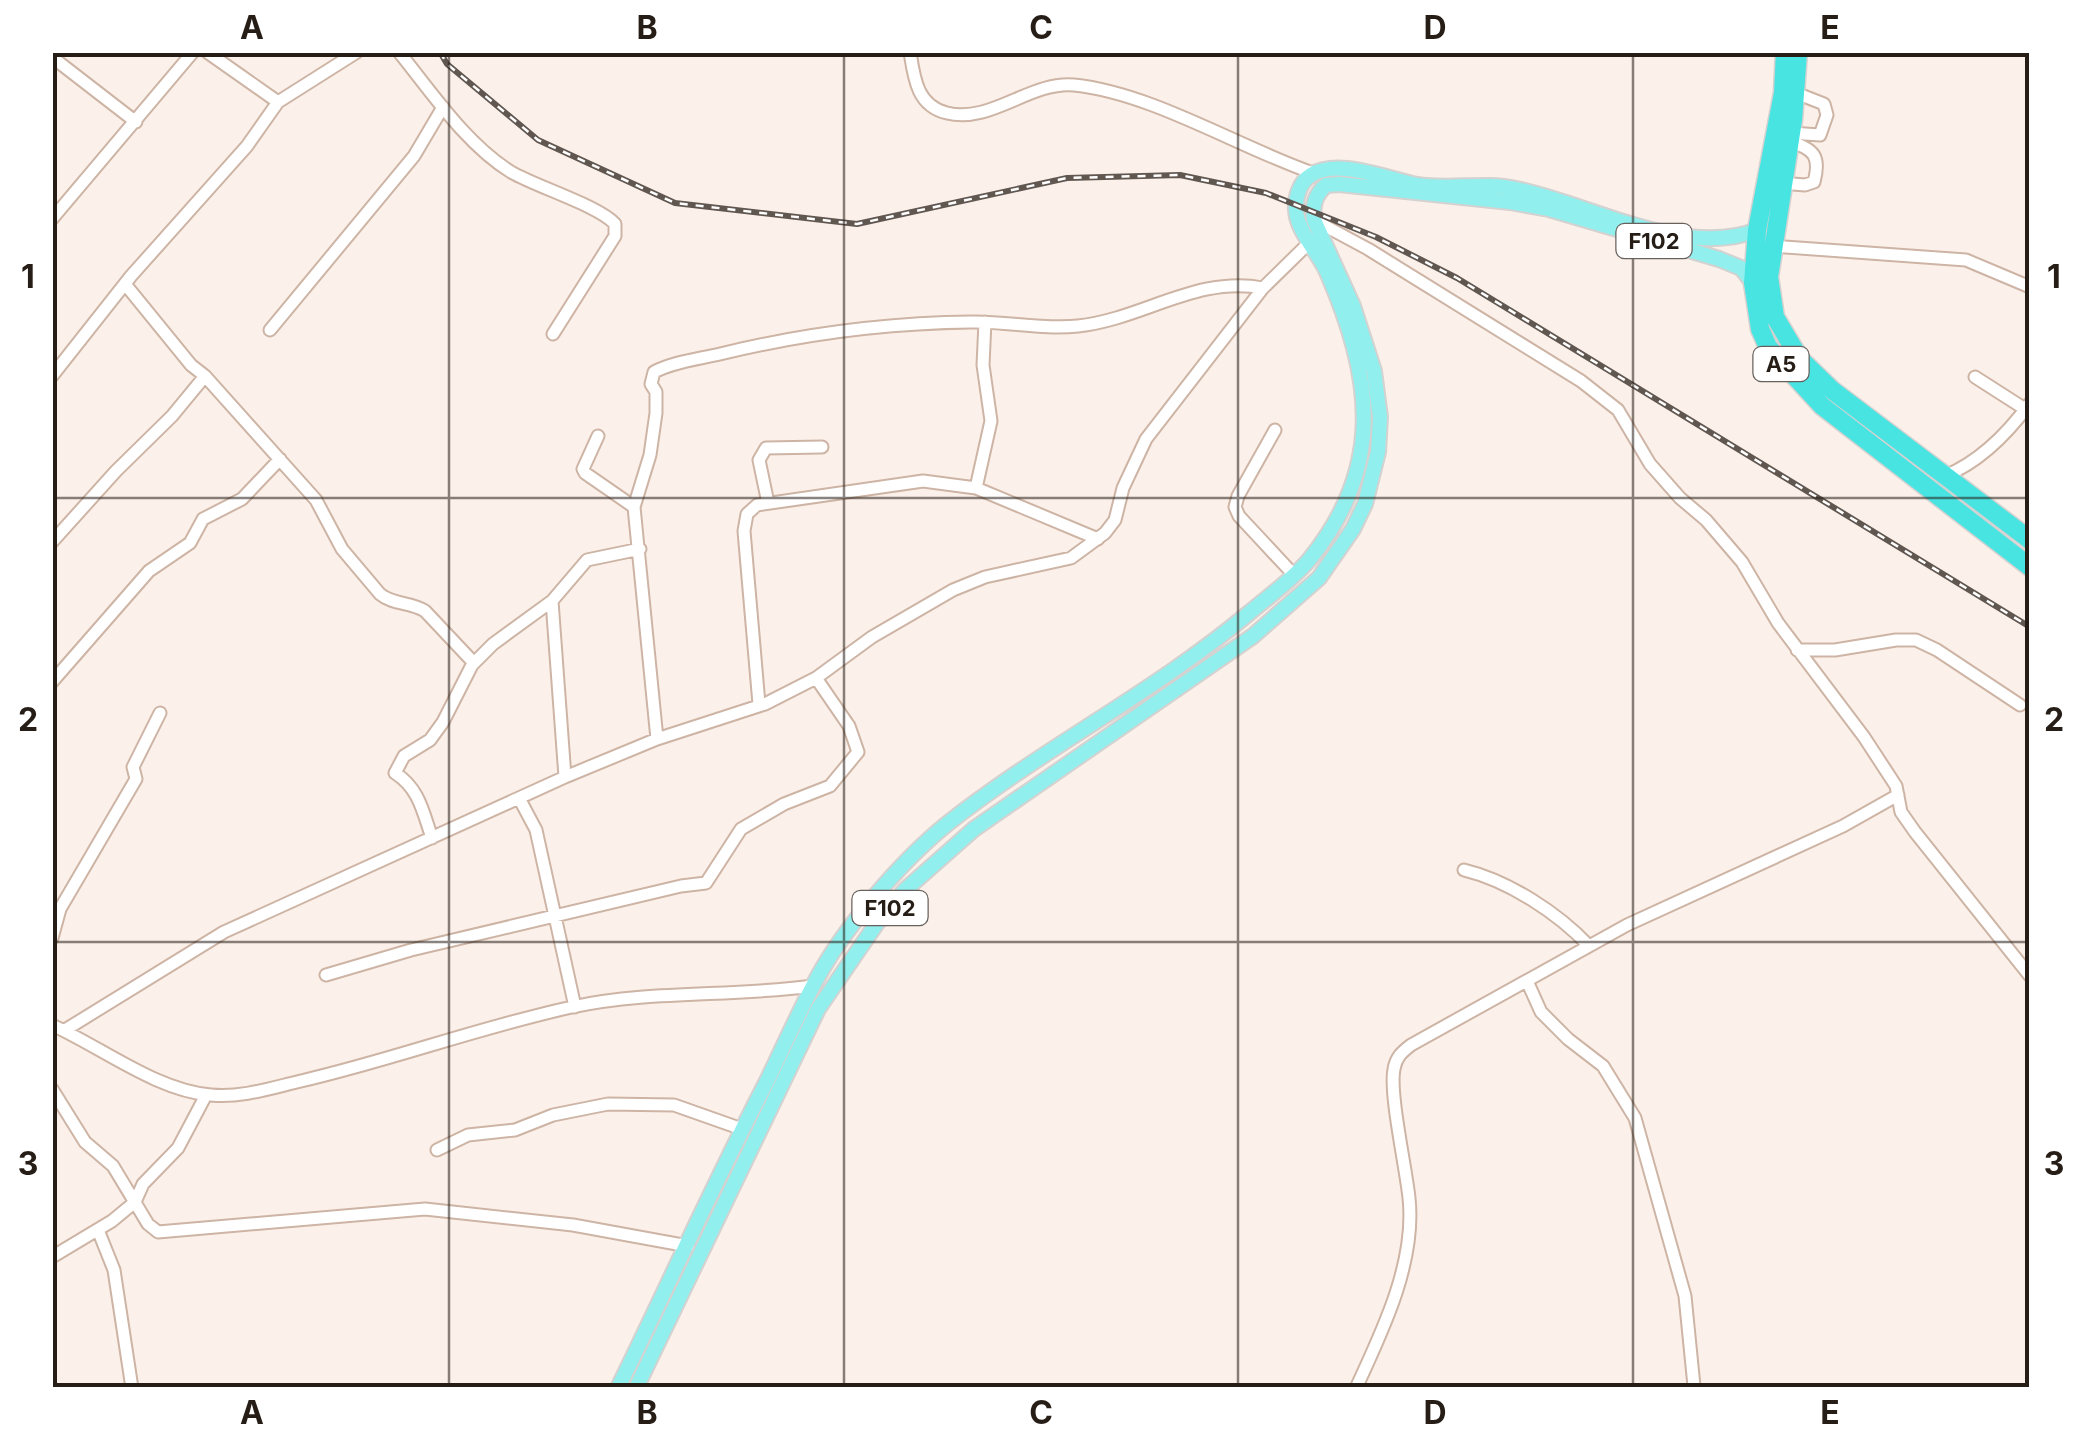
<svg xmlns="http://www.w3.org/2000/svg" width="2082" height="1440" viewBox="0 0 2082 1440" font-family="Inter,sans-serif">
<style>
.lines{fill:none;stroke-linecap:round;stroke-linejoin:round}
.minor-casing{stroke:#cdb4a5;stroke-width:15}
.major-casing{stroke:#d4d2d1;stroke-width:18}
.highway-casing{stroke:#d4d2d1;stroke-width:21}
.minor{stroke:#fff;stroke-width:11}
.major{stroke:#91efee;stroke-width:14}
.highway{stroke:#48e4e2;stroke-width:18}
.rail-casing{stroke:#615751;stroke-width:6}
.rail{stroke:#fff;stroke-width:2.5;stroke-dasharray:8;stroke-linecap:butt}
.grid{fill:none;stroke:#261d17;stroke-width:2.5;stroke-opacity:0.55}
.labels{text-anchor:middle;stroke-width:8;stroke-linejoin:round;paint-order:stroke}
.shield{fill:#fff;stroke:#67615d;stroke-width:2.5}
.shield-label{font-size:22px;font-weight:bold;fill:#261d17}
.neatline{fill:none;stroke:#261d17;stroke-width:4}
.grid-label{font-size:32px;text-anchor:middle;font-weight:bold;fill:#261d17}
</style>
<rect width="100%" height="100%" fill="#fcf1ea"/>
<g class="lines">
<!-- minor casing -->
<g class="minor-casing">
<path id="minor" d="M 207,52 L 278,102
M 399,52 C 432,93 466,144 511,172 C 537,187 599,206 615,224 L 615,236 L 553,334
M 910,52 C 914,78 917,106 947,113 C 991,124 1030,81 1074,85 C 1152,93 1238,147 1313,173
M 52,57 L 136,122
M 1791,133 L 1820,135 L 1827,115 L 1824,104 L 1796,93
M 1781,183 L 1805,185 L 1814,182 C 1821,156 1814,149 1789,141
M 52,219 L 193,52
M 1314,220 L 1368,249 L 1581,381 L 1618,410 L 1650,464 L 1680,498 L 1706,520 L 1742,562 L 1778,623 L 1864,737 L 1896,786 L 1901,812 L 1915,832 L 2030,976
M 1772,246 L 1966,260 L 2030,287
M 125,284 L 191,365 L 205,376 L 316,500 L 342,549 L 380,594 C 393,605 411,602 425,611 L 474,663
M 270,330 L 414,156 L 443,107
M 52,376 L 131,276 L 247,146 L 278,102 L 357,52
M 1975,377 L 2025,409
M 1275,430 L 1238,496 L 1235,507 L 1239,516 L 1294,575
M 598,436 L 583,469 L 585,473 L 634,507
M 1945,476 C 1979,462 2008,433 2030,403
M 976,488 L 991,421 L 983,365 L 985,322
M 768,503 L 759,460 L 766,448 L 822,447
M 52,542 L 116,471 L 172,416 L 205,376
M 552,601 L 565,777
M 1797,650 L 1835,650 L 1896,640 L 1916,640 L 1937,650 L 2020,705
M 52,682 L 149,571 L 190,543 L 203,519 L 242,499 L 280,459
M 759,704 L 744,531 L 747,514 L 757,505 L 923,481 L 976,488 L 1098,539
M 657,739 L 634,507 L 650,455 L 656,413 L 656,392 L 651,384 L 654,372 C 673,362 699,359 720,354 C 802,334 886,323 971,322 C 1006,321 1043,330 1078,326 C 1143,319 1197,275 1263,288
M 519,798 L 536,830 L 575,1007
M 432,838 C 423,812 419,788 395,773 L 404,756 L 430,740 L 443,722 L 472,665 L 493,644 L 552,601 L 587,560 L 640,549
M 1464,870 C 1509,881 1558,913 1589,946
M 52,938 L 60,909 L 136,779 L 133,767 L 160,713
M 326,975 L 411,950 L 681,886 L 706,883 L 741,829 L 784,804 L 830,786 L 858,752 L 849,726 L 816,678
M 1527,981 L 1541,1012 L 1568,1039 L 1603,1066 L 1635,1118 L 1685,1296 L 1694,1386
M 52,1025 C 101,1047 157,1091 211,1095 C 241,1098 271,1088 301,1081 C 392,1060 480,1027 572,1007 C 651,990 733,997 813,986
M 65,1030 L 224,932 L 565,777 L 657,739 L 765,704 L 816,678 L 872,637 L 953,590 L 985,577 L 1071,558 L 1105,533 L 1115,520 L 1123,488 L 1146,439 L 1263,288 L 1311,241
M 52,1089 L 85,1142 L 113,1166 L 148,1224 L 158,1232 L 425,1209 L 573,1225 L 688,1246
M 437,1150 L 468,1135 L 515,1130 L 553,1115 L 608,1104 L 674,1105 L 742,1129
M 98,1230 L 114,1270 L 132,1388
M 52,1257 L 112,1221 L 135,1202 L 143,1184 L 178,1148 L 206,1095
M 1356,1388 C 1383,1330 1416,1262 1409,1198 C 1406,1168 1389,1093 1394,1069 C 1396,1057 1402,1052 1411,1045 L 1627,925 L 1843,826 L 1898,795"/>
</g>
<!-- major casing -->
<g class="major-casing">
<path id="major" d="M 618,1388 C 668,1286 714,1183 766,1083 C 782,1050 797,1016 814,984 C 842,930 900,862 947,824 C 1043,748 1155,692 1249,613 C 1269,596 1292,580 1309,560 C 1386,466 1372,376 1327,272 C 1318,252 1297,231 1296,210 C 1295,197 1300,182 1311,175 C 1338,158 1387,179 1417,185 C 1450,190 1484,182 1516,189 C 1589,204 1685,259 1757,230
M 636,1388 L 818,1009 L 877,923 L 905,890 L 974,829 L 1253,636 L 1319,578 L 1353,529 L 1365,504 L 1378,452 L 1380,417 L 1374,371 L 1353,306 L 1314,220 C 1312,205 1315,195 1326,185 L 1339,184 L 1510,202 L 1549,209 L 1719,259 L 1741,268 L 1753,283"/>
</g>
<!-- highway casing -->
<g class="highway-casing">
<path id="highway" d="M 1785,52 L 1783,93 L 1757,230 L 1753,283 L 1760,329 L 1768,347 L 1822,406 L 2030,567
M 1798,52 L 1793,120 L 1769,277 L 1775,317 L 1800,359 L 1832,390 L 2030,540"/>
</g>
<!-- minor -->
<use href="#minor" class="minor"/>
<!-- major -->
<use href="#major" class="major"/>
<!-- highway -->
<use href="#highway" class="highway"/>
<!-- rail casing -->
<g class="rail-casing">
<path id="rail" d="M 440,52 L 447,64 L 538,140 L 675,203 L 857,224 L 1067,178 L 1180,175 L 1266,193 L 1376,237 L 1457,278 L 2030,627"/>
</g>
<!-- rail -->
<use href="#rail" class="rail"/>
</g>
<!-- grid -->
<path class="grid" d="M 449,52 L 449,1388M 844,52 L 844,1388M 1238,52 L 1238,1388M 1633,52 L 1633,1388M 52,498 L 2030,498M 52,942 L 2030,942"/>
<g class="labels">
<!-- shield labels -->
<g class="shield">
<rect x="1616.5" y="224" width="75" height="34" rx="8"/>
<rect x="1753.5" y="347" width="55" height="34" rx="8"/>
<rect x="852.5" y="891" width="75" height="34" rx="8"/>
</g>
<g class="shield-label">
<text x="1654" y="249">F102</text>
<text x="1781" y="372">A5</text>
<text x="890" y="916">F102</text>
</g>
</g>
<!-- border -->
<rect width="2082" height="1440" fill="none" stroke="#ffffff" stroke-width="110"/>
<rect x="55" y="55" width="1972" height="1330" class="neatline"/>
<g class="grid-label">
<text x="252" y="39">A</text>
<text x="647" y="39">B</text>
<text x="1041" y="39">C</text>
<text x="1435" y="39">D</text>
<text x="1830" y="39">E</text>
<text x="28" y="288">1</text>
<text x="2054" y="288">1</text>
<text x="28" y="731">2</text>
<text x="2054" y="731">2</text>
<text x="28" y="1175">3</text>
<text x="2054" y="1175">3</text>
<text x="252" y="1424">A</text>
<text x="647" y="1424">B</text>
<text x="1041" y="1424">C</text>
<text x="1435" y="1424">D</text>
<text x="1830" y="1424">E</text>
</g>
</svg>
